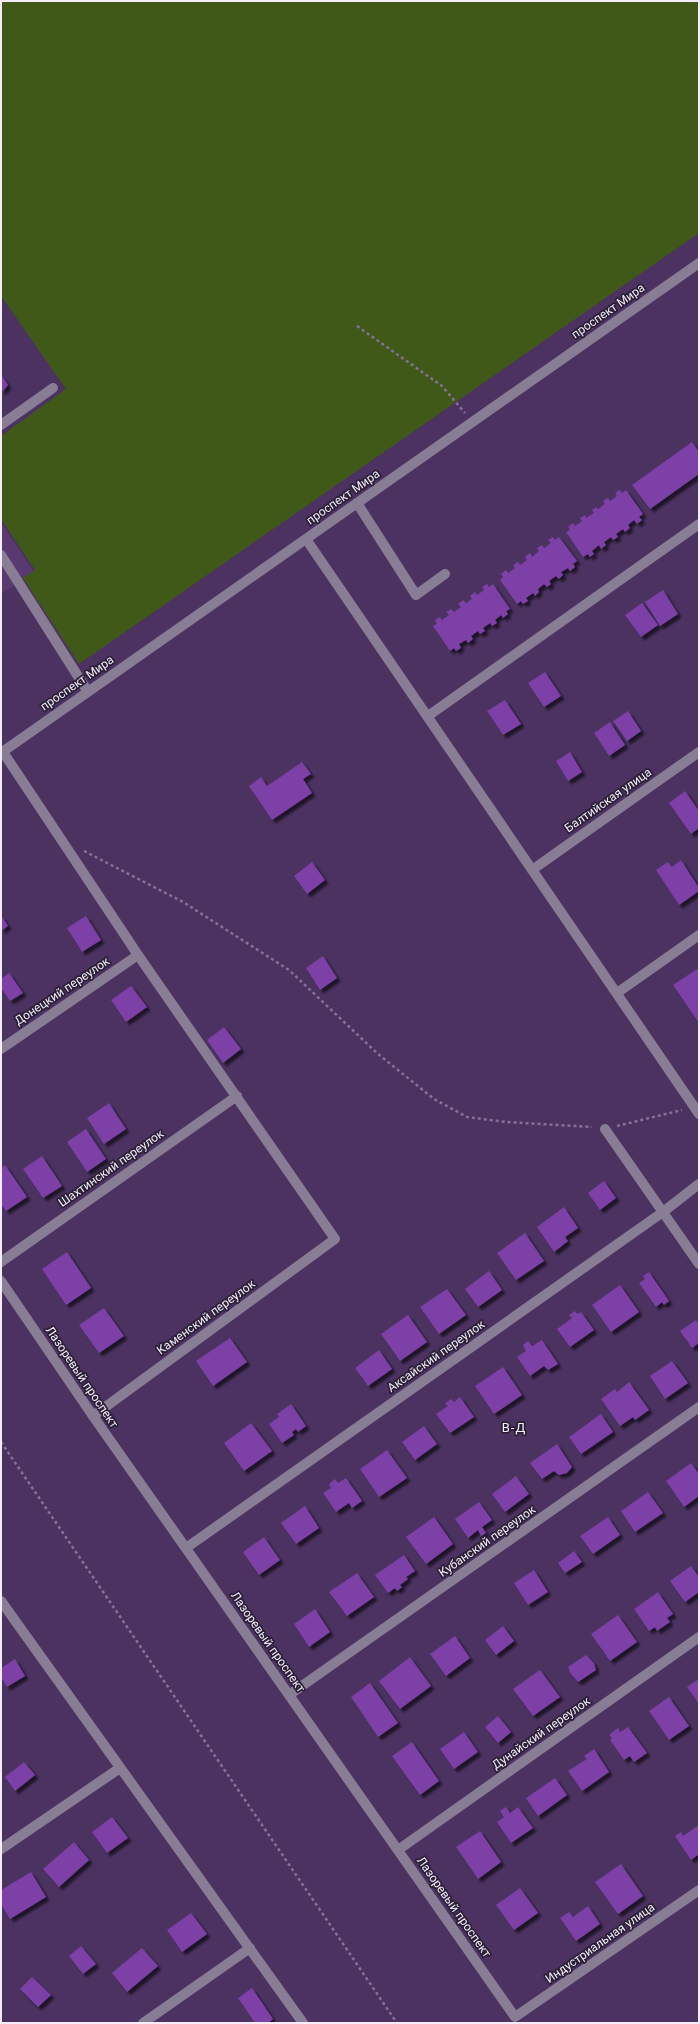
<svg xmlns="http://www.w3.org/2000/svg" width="700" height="2024" viewBox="0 0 700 2024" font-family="Roboto,sans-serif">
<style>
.built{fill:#583a70}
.green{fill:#405919}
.building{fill:#7b3fa6;filter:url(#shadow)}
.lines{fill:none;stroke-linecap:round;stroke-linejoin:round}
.path{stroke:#867197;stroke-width:2.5;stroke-dasharray:3 3;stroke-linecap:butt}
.minor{stroke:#897d95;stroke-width:10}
.labels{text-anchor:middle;stroke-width:3.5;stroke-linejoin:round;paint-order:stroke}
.street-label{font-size:12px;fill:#f5ecfe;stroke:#2c2036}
.neighbourhood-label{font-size:13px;letter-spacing:1px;fill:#f5ecfe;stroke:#2c2036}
</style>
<defs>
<filter id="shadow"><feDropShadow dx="3.5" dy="3.5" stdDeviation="1" flood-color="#0009"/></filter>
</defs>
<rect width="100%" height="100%" fill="#4c3261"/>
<!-- built -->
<path class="built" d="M 1,522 L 34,572 L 1,594 Z"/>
<!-- green -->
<path class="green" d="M 1,1 L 699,1 L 699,233 L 79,664 L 23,578 L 35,570 L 1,519 L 1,436 L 66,389 L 1,296 Z"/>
<!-- building -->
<path class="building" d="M 1,375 L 8,385 L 1,393 Z
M 692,442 L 699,452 L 699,474 L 650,509 L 632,485 Z
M 620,490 L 622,493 L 626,490 L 643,514 L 639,517 L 642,520 L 637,524 L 634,520 L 628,525 L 630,528 L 625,532 L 623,529 L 616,534 L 618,537 L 613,540 L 611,537 L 604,542 L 606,545 L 601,549 L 599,545 L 592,551 L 594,554 L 590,557 L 588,554 L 583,557 L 566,532 L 570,530 L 568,527 L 573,523 L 575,526 L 582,521 L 580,518 L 585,515 L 586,518 L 594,513 L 592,510 L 596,507 L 598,509 L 605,504 L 603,501 L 608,498 L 610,501 L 617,496 L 615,493 Z
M 553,537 L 555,540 L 559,537 L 577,561 L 573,564 L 575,567 L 570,571 L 568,568 L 561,572 L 563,575 L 559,579 L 556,576 L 549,581 L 551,584 L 547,587 L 544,584 L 538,589 L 539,592 L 535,596 L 533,593 L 526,598 L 528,601 L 523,604 L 521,601 L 517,604 L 500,580 L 503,577 L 501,574 L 506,570 L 508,573 L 515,568 L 513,565 L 518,562 L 520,565 L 527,560 L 525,557 L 530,553 L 532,557 L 539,551 L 537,548 L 542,545 L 544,548 L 551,543 L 548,540 Z
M 487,584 L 489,587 L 493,584 L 510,609 L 506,611 L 508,614 L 503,618 L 501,615 L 495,620 L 497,623 L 492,626 L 490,623 L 483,628 L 485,631 L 480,634 L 478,631 L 471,636 L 473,639 L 468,643 L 466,640 L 459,644 L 461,648 L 456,651 L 454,648 L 450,651 L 433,626 L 437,624 L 435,620 L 440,617 L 442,620 L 449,615 L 446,612 L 451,609 L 454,612 L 461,607 L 458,604 L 463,600 L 466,603 L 472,599 L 470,596 L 475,592 L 477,595 L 484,590 L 482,587 Z
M 663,590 L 678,614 L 660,626 L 645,602 Z
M 642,603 L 658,625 L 641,637 L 625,615 Z
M 545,672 L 561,696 L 544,707 L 528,683 Z
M 505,700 L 521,724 L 503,735 L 487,711 Z
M 628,711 L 641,731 L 627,741 L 613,721 Z
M 610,722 L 625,745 L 609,756 L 594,733 Z
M 570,752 L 582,772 L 568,781 L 556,761 Z
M 302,762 L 311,774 L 303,779 L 312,793 L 272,820 L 249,786 L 261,777 L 267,786 Z
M 685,791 L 699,811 L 699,828 L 691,834 L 669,803 Z
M 681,860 L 699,888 L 699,891 L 679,905 L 656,870 L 668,862 L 672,867 Z
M 312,862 L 325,880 L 307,894 L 294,876 Z
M 1,915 L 8,926 L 1,931 Z
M 86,916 L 101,940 L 82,952 L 67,928 Z
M 323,956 L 337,978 L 320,990 L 306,968 Z
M 697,969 L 699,972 L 699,1023 L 673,985 Z
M 9,973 L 23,993 L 10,1001 L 1,988 L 1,979 Z
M 131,986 L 147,1007 L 126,1022 L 111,1000 Z
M 224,1027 L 241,1049 L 223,1063 L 207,1040 Z
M 109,1103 L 126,1129 L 104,1144 L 87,1118 Z
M 86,1129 L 106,1159 L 87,1172 L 67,1142 Z
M 42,1156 L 62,1186 L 43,1198 L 23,1169 Z
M 5,1165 L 27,1197 L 6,1211 L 1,1204 L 1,1168 Z
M 604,1181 L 616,1198 L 600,1210 L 588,1193 Z
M 564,1207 L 578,1228 L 565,1237 L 568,1241 L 554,1252 L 537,1227 Z
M 525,1233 L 544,1261 L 516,1280 L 497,1253 Z
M 67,1252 L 91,1288 L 66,1305 L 42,1269 Z
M 489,1271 L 502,1290 L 478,1307 L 465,1289 Z
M 649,1272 L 669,1301 L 664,1305 L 662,1302 L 656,1307 L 639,1283 L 645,1279 L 643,1276 Z
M 620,1285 L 639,1312 L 611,1332 L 592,1305 Z
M 447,1289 L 466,1315 L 439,1334 L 420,1307 Z
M 104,1308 L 124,1336 L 99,1353 L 79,1325 Z
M 575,1311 L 577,1314 L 581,1312 L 594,1330 L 570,1347 L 557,1329 L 572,1318 L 569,1315 Z
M 408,1315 L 427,1342 L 400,1361 L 381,1334 Z
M 696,1320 L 699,1324 L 699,1343 L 692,1348 L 680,1331 Z
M 230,1338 L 247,1362 L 213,1386 L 196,1361 Z
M 542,1340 L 558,1364 L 548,1370 L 544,1366 L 530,1376 L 517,1357 L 526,1351 L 523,1345 L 528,1341 L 532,1346 Z
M 379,1350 L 392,1369 L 368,1386 L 355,1368 Z
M 672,1361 L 688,1383 L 665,1399 L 650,1376 Z
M 503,1367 L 522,1395 L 494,1414 L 475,1386 Z
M 629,1382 L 649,1410 L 635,1420 L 633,1417 L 620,1426 L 601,1399 L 615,1389 L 617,1392 Z
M 460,1397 L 474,1417 L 450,1433 L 436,1414 L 448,1406 L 445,1403 L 451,1399 L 454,1402 Z
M 291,1404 L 306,1426 L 298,1432 L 296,1429 L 292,1432 L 294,1435 L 282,1443 L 269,1424 L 279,1417 L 277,1414 Z
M 601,1414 L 613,1432 L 581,1454 L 569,1437 Z
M 251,1423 L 272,1451 L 244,1471 L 224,1443 Z
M 424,1426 L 437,1444 L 415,1460 L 402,1442 Z
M 557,1444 L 572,1467 L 567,1473 L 559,1475 L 554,1471 L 542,1479 L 530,1463 Z
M 387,1450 L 407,1478 L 379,1497 L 360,1469 Z
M 691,1463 L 699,1474 L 699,1496 L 684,1507 L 666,1481 Z
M 516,1476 L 529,1494 L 505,1512 L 492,1494 Z
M 346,1478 L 362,1501 L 352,1508 L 349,1503 L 336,1512 L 323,1493 L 331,1488 L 329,1484 L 335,1479 L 338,1483 Z
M 648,1492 L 663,1513 L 635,1532 L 621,1511 Z
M 479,1502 L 492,1520 L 482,1527 L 486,1533 L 481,1536 L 478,1530 L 468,1538 L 455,1519 Z
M 305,1506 L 319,1528 L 296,1544 L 281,1523 Z
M 434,1517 L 453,1544 L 426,1564 L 406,1537 Z
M 608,1517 L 620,1535 L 593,1554 L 580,1536 Z
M 264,1537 L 280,1560 L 259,1575 L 243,1552 Z
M 574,1551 L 582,1562 L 565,1573 L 558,1563 Z
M 404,1555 L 415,1571 L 406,1577 L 408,1579 L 400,1585 L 402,1587 L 397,1591 L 395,1588 L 388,1593 L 375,1575 Z
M 691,1566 L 699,1577 L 699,1592 L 685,1602 L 670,1581 Z
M 534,1570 L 548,1592 L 528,1605 L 514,1583 Z
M 357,1573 L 374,1597 L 347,1616 L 329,1592 Z
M 658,1592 L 673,1614 L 667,1618 L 670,1622 L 657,1631 L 655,1627 L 649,1631 L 634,1609 Z
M 315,1609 L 330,1632 L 309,1647 L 294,1624 Z
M 618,1615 L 637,1642 L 610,1661 L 591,1634 Z
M 503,1626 L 514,1641 L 496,1655 L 485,1640 Z
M 455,1636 L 470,1658 L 446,1676 L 430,1654 Z
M 586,1655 L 594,1663 L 596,1670 L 578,1682 L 571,1674 L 568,1667 Z
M 410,1657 L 431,1686 L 400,1709 L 379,1681 Z
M 15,1659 L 25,1676 L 7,1687 L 1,1677 L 1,1668 Z
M 540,1670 L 560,1697 L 533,1716 L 513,1689 Z
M 699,1679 L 699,1704 L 687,1687 Z
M 370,1683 L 398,1723 L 378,1737 L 351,1697 Z
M 669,1697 L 689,1726 L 669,1740 L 649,1711 Z
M 498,1716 L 511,1732 L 498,1743 L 485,1727 Z
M 628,1727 L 647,1753 L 634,1762 L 630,1756 L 624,1760 L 610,1740 L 612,1738 L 609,1735 L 618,1728 L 620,1732 Z
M 464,1732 L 478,1752 L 454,1769 L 440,1749 Z
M 412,1742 L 439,1781 L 420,1795 L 392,1756 Z
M 594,1749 L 609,1772 L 582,1791 L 568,1771 L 587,1759 L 584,1756 Z
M 24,1762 L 35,1775 L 15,1791 L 5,1777 Z
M 555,1778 L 567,1795 L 538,1816 L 526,1798 Z
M 506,1807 L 510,1813 L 518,1807 L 533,1828 L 511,1843 L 497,1822 L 504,1817 L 500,1811 Z
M 112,1817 L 128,1838 L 107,1853 L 92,1832 Z
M 699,1825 L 699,1854 L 691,1860 L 675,1836 L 681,1832 L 683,1836 Z
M 480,1831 L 501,1862 L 478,1879 L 456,1847 Z
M 74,1842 L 89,1860 L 59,1887 L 43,1869 Z
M 621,1864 L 643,1896 L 618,1914 L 595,1882 Z
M 31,1872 L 46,1897 L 10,1919 L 1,1904 L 1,1890 Z
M 520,1888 L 538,1913 L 514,1930 L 496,1905 Z
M 588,1906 L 600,1924 L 576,1941 L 560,1918 L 569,1912 L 573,1917 Z
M 191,1913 L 207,1934 L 182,1952 L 167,1930 Z
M 81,1946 L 96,1964 L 83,1974 L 69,1956 Z
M 142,1948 L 158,1966 L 127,1992 L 112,1973 Z
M 32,1977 L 51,1995 L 38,2007 L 20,1989 Z
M 252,1988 L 273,2019 L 268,2023 L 255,2023 L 238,1998 Z"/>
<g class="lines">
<!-- path -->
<path class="path" d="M 357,326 L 442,386 L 465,413
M 84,851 L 183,902 L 289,970 L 378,1054 L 434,1099 L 467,1117 L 506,1122 L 592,1127
M 617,1126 L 682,1110
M 1,1442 L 397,2023"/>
<!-- minor -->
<path class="minor" d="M 1,425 L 53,388
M 357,503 L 416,595 L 445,574
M 306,539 L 699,1114
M 1,555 L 88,692
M 428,716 L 699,524
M 3,752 L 138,955 L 335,1239 L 93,1416
M 1,753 L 699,263
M 532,870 L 699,752
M 617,993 L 699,935
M 1,1049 L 138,955
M 605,1129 L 699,1264
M 1,1262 L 237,1096
M 1,1281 L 93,1416 L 515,2017 L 699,1890
M 186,1548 L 663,1212 L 699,1184
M 1,1601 L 303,2023
M 289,1695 L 699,1407
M 1,1849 L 120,1768
M 398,1850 L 699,1637
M 143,2023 L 250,1948"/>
</g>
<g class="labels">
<!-- street labels -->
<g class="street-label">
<text transform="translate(608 311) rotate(-35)" y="4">проспект Мира</text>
<text transform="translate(343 497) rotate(-35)" y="4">проспект Мира</text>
<text transform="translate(77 683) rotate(-35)" y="4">проспект Мира</text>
<text transform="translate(608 800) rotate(-35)" y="4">Балтийская улица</text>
<text transform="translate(62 991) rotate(-34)" y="4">Донецкий переулок</text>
<text transform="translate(111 1168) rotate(-35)" y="4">Шахтинский переулок</text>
<text transform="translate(206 1317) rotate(-36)" y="4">Каменский переулок</text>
<text transform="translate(436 1356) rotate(-35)" y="4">Аксайский переулок</text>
<text transform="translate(82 1377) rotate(56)" y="4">Лазоревый проспект</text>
<text transform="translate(487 1541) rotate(-35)" y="4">Кубанский переулок</text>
<text transform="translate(268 1642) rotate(55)" y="4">Лазоревый проспект</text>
<text transform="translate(541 1733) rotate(-35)" y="4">Дунайский переулок</text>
<text transform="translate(454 1907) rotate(55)" y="4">Лазоревый проспект</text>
<text transform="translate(600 1943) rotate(-35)" y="4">Индустриальная улица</text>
</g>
<!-- neighbourhood labels -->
<g class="neighbourhood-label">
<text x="514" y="1432">В-Д</text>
</g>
</g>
<!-- border -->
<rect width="700" height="2024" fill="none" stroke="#f5ecfe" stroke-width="4"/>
</svg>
